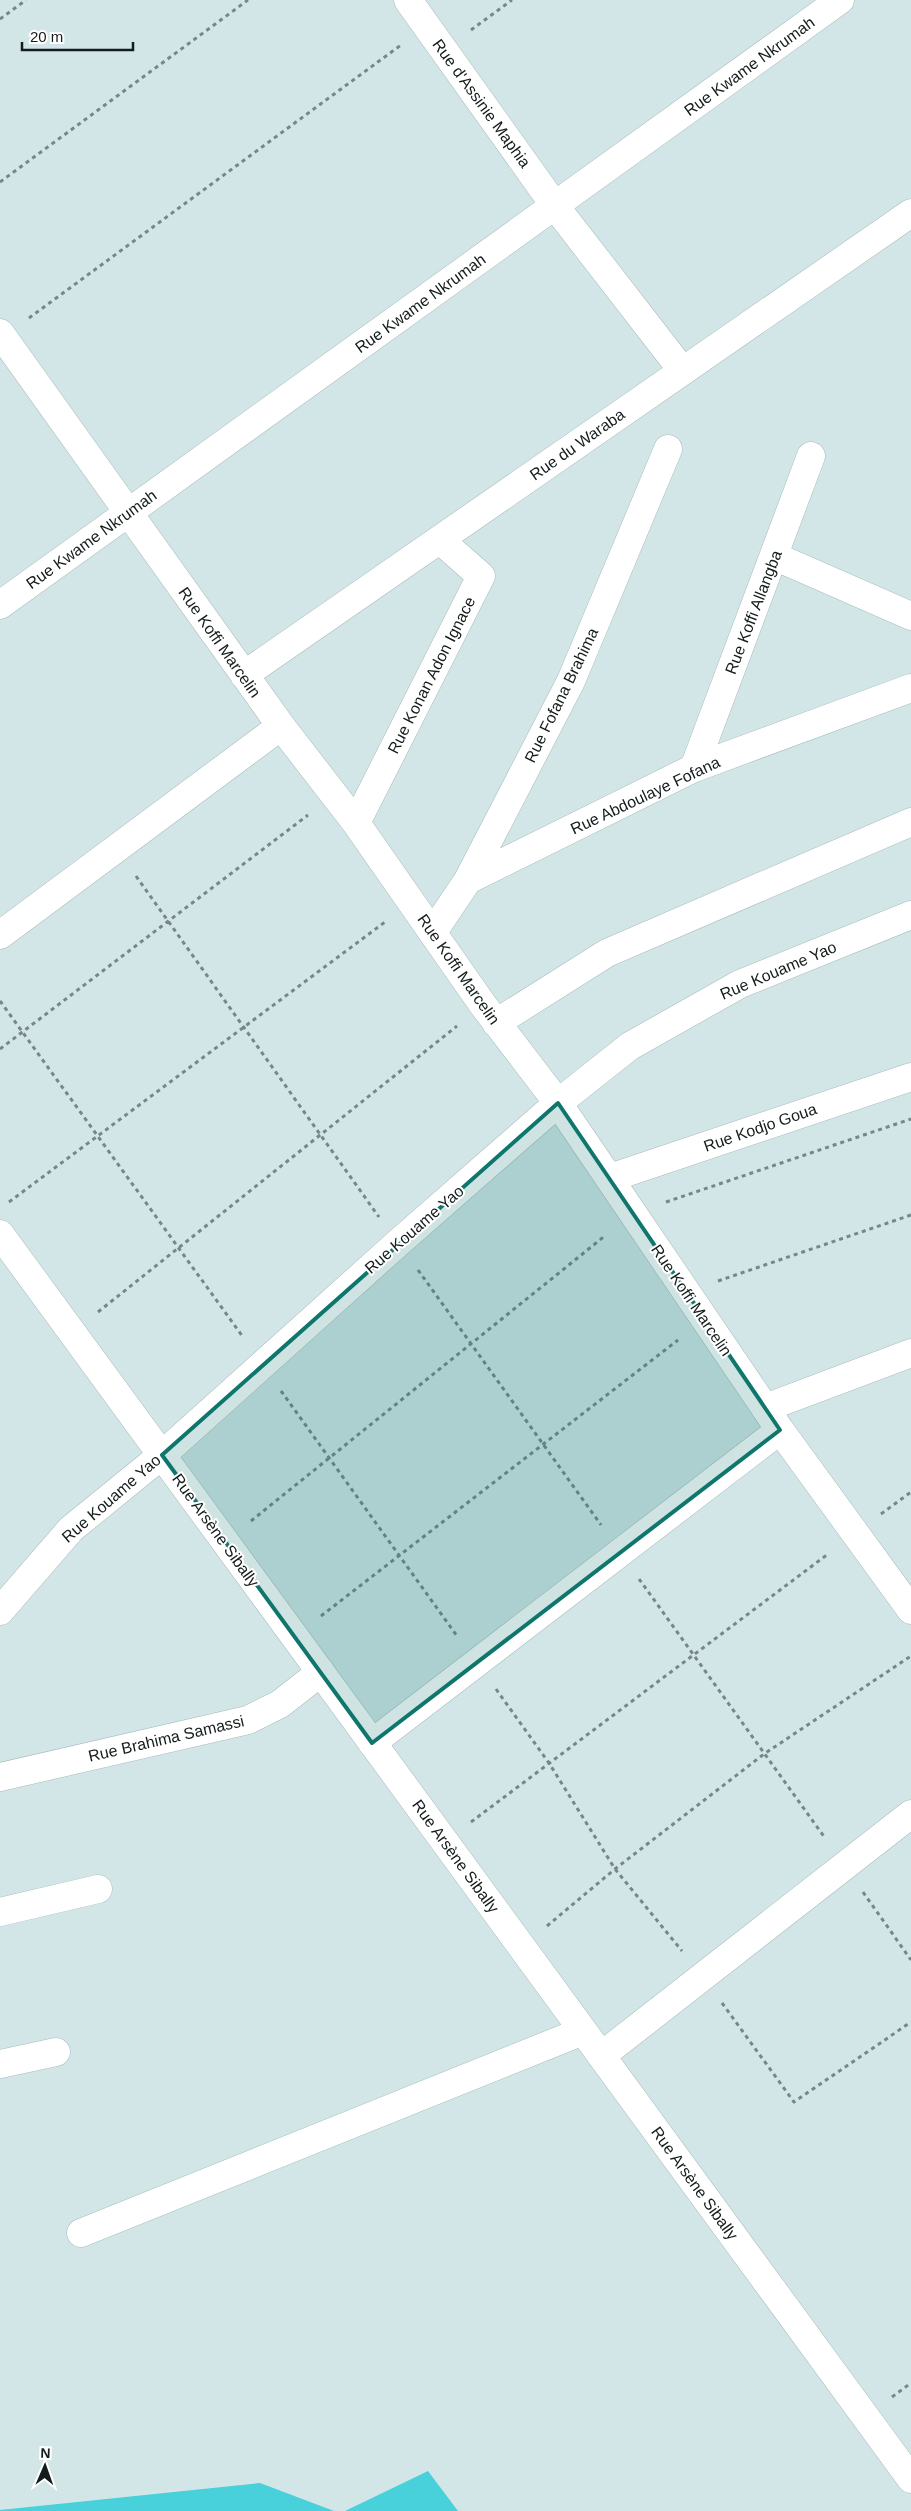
<svg xmlns="http://www.w3.org/2000/svg" width="911" height="2511" viewBox="0 0 911 2511" font-family="Arial,sans-serif">
<style>
.water{fill:#48d0db}
.lines{fill:none;stroke-linecap:round;stroke-linejoin:round}
.street-casing{stroke:#a8bbbd;stroke-width:29}
.path{stroke:#788687;stroke-width:3;stroke-dasharray:4 4;stroke-linecap:butt}
.street{stroke:#fff;stroke-width:28}
.marked{fill:#0f766e;fill-opacity:0.2;stroke:#0f766e;stroke-width:4;stroke-linejoin:round}
.labels{text-anchor:middle;stroke-width:4;stroke-linejoin:round;paint-order:stroke}
.street-label{font-size:16px;fill:#151c1c;stroke:#fff}
</style>
<rect width="100%" height="100%" fill="#d2e6e8"/>
<!-- water -->
<path class="water" d="M 428,2471 L 458,2511 L 345,2511 Z
M 260,2483 L 334,2511 L 0,2511 L 0,2510 Z"/>
<g class="lines">
<!-- street casing -->
<g class="street-casing">
<path id="street" d="M 408,0 L 555,206 L 682,370
M 0,333 L 281,726 L 356,823 L 483,1005 L 558,1103 L 780,1430 L 911,1610
M 774,556 L 911,616
M 0,605 L 840,0
M 244,675 L 911,213
M 694,768 L 811,456
M 356,823 L 481,576 L 440,540
M 468,880 L 694,768 L 911,688
M 433,932 L 468,880 L 571,681 L 668,449
M 0,935 L 281,726
M 496,1023 L 607,953 L 911,822
M 610,1178 L 911,1077
M 0,1234 L 911,2479
M 765,1408 L 911,1353
M 0,1611 L 71,1529 L 162,1455 L 398,1243 L 558,1103 L 630,1046 L 740,984 L 911,915
M 372,1743 L 780,1430
M 0,1777 L 248,1720 L 280,1704 L 321,1672
M 0,1912 L 98,1889
M 601,2056 L 911,1814
M 0,2064 L 56,2052
M 81,2233 L 583,2031"/>
</g>
<!-- path -->
<path class="path" d="M 0,19 L 26,0
M 471,30 L 512,0
M 0,182 L 248,0
M 29,318 L 401,45
M 136,876 L 379,1217
M 0,1001 L 243,1337
M 0,1049 L 308,815
M 9,1202 L 385,922
M 666,1202 L 911,1119
M 418,1270 L 601,1525
M 718,1281 L 911,1215
M 98,1312 L 457,1026
M 281,1391 L 457,1636
M 881,1514 L 911,1492
M 251,1521 L 606,1235
M 639,1579 L 825,1838
M 321,1616 L 678,1340
M 496,1689 L 549,1763 L 615,1869 L 682,1951
M 471,1822 L 828,1554
M 863,1892 L 911,1960
M 547,1926 L 615,1869 L 764,1754 L 911,1656
M 722,2003 L 794,2102 L 911,2022
M 892,2397 L 911,2383"/>
<!-- street -->
<use href="#street" class="street"/>
</g>
<!-- marked area -->
<path class="marked" d="M 558,1103 L 780,1430 L 372,1743 L 162,1455 Z"/>
<g class="labels">
<!-- street labels -->
<g class="street-label">
<text transform="translate(749 66) rotate(-36)" y="6">Rue Kwame Nkrumah</text>
<text transform="translate(482 103) rotate(54)" y="6">Rue d'Assinie Maphia</text>
<text transform="translate(420 303) rotate(-36)" y="6">Rue Kwame Nkrumah</text>
<text transform="translate(577 444) rotate(-35)" y="6">Rue du Waraba</text>
<text transform="translate(91 539) rotate(-36)" y="6">Rue Kwame Nkrumah</text>
<text transform="translate(753 612) rotate(-69)" y="6">Rue Koffi Allangba</text>
<text transform="translate(220 642) rotate(55)" y="6">Rue Koffi Marcelin</text>
<text transform="translate(431 675) rotate(-63)" y="6">Rue Konan Adon Ignace</text>
<text transform="translate(561 695) rotate(-64)" y="6">Rue Fofana Brahima</text>
<text transform="translate(645 795) rotate(-25)" y="6">Rue Abdoulaye Fofana</text>
<text transform="translate(459 969) rotate(55)" y="6">Rue Koffi Marcelin</text>
<text transform="translate(778 970) rotate(-23)" y="6">Rue Kouame Yao</text>
<text transform="translate(760 1127) rotate(-19)" y="6">Rue Kodjo Goua</text>
<text transform="translate(414 1229) rotate(-41)" y="6">Rue Kouame Yao</text>
<text transform="translate(692 1300) rotate(56)" y="6">Rue Koffi Marcelin</text>
<text transform="translate(111 1498) rotate(-41)" y="6">Rue Kouame Yao</text>
<text transform="translate(216 1530) rotate(54)" y="6">Rue Arsène Sibally</text>
<text transform="translate(166 1738) rotate(-13)" y="6">Rue Brahima Samassi</text>
<text transform="translate(456 1856) rotate(54)" y="6">Rue Arsène Sibally</text>
<text transform="translate(695 2183) rotate(54)" y="6">Rue Arsène Sibally</text>
</g>
</g>
<!-- north arrow -->
<g transform="translate(45 2466) rotate(2)" stroke="#ffffff" stroke-width="4" paint-order="stroke">
<path d="M0-4L9 19L0 12L-9 19Z" fill="#151c1c"/>
<text y="-8" font-size="14" font-weight="bold" text-anchor="middle" fill="#151c1c">N</text>
</g>
<!-- scale -->
<path d="M22 42v8h111v-8" fill="none" stroke="#151c1c" stroke-width="2.5"/>
<text x="30" y="42" font-size="15" fill="#151c1c" stroke="#ffffff" stroke-width="4" paint-order="stroke">20 m</text>
</svg>
